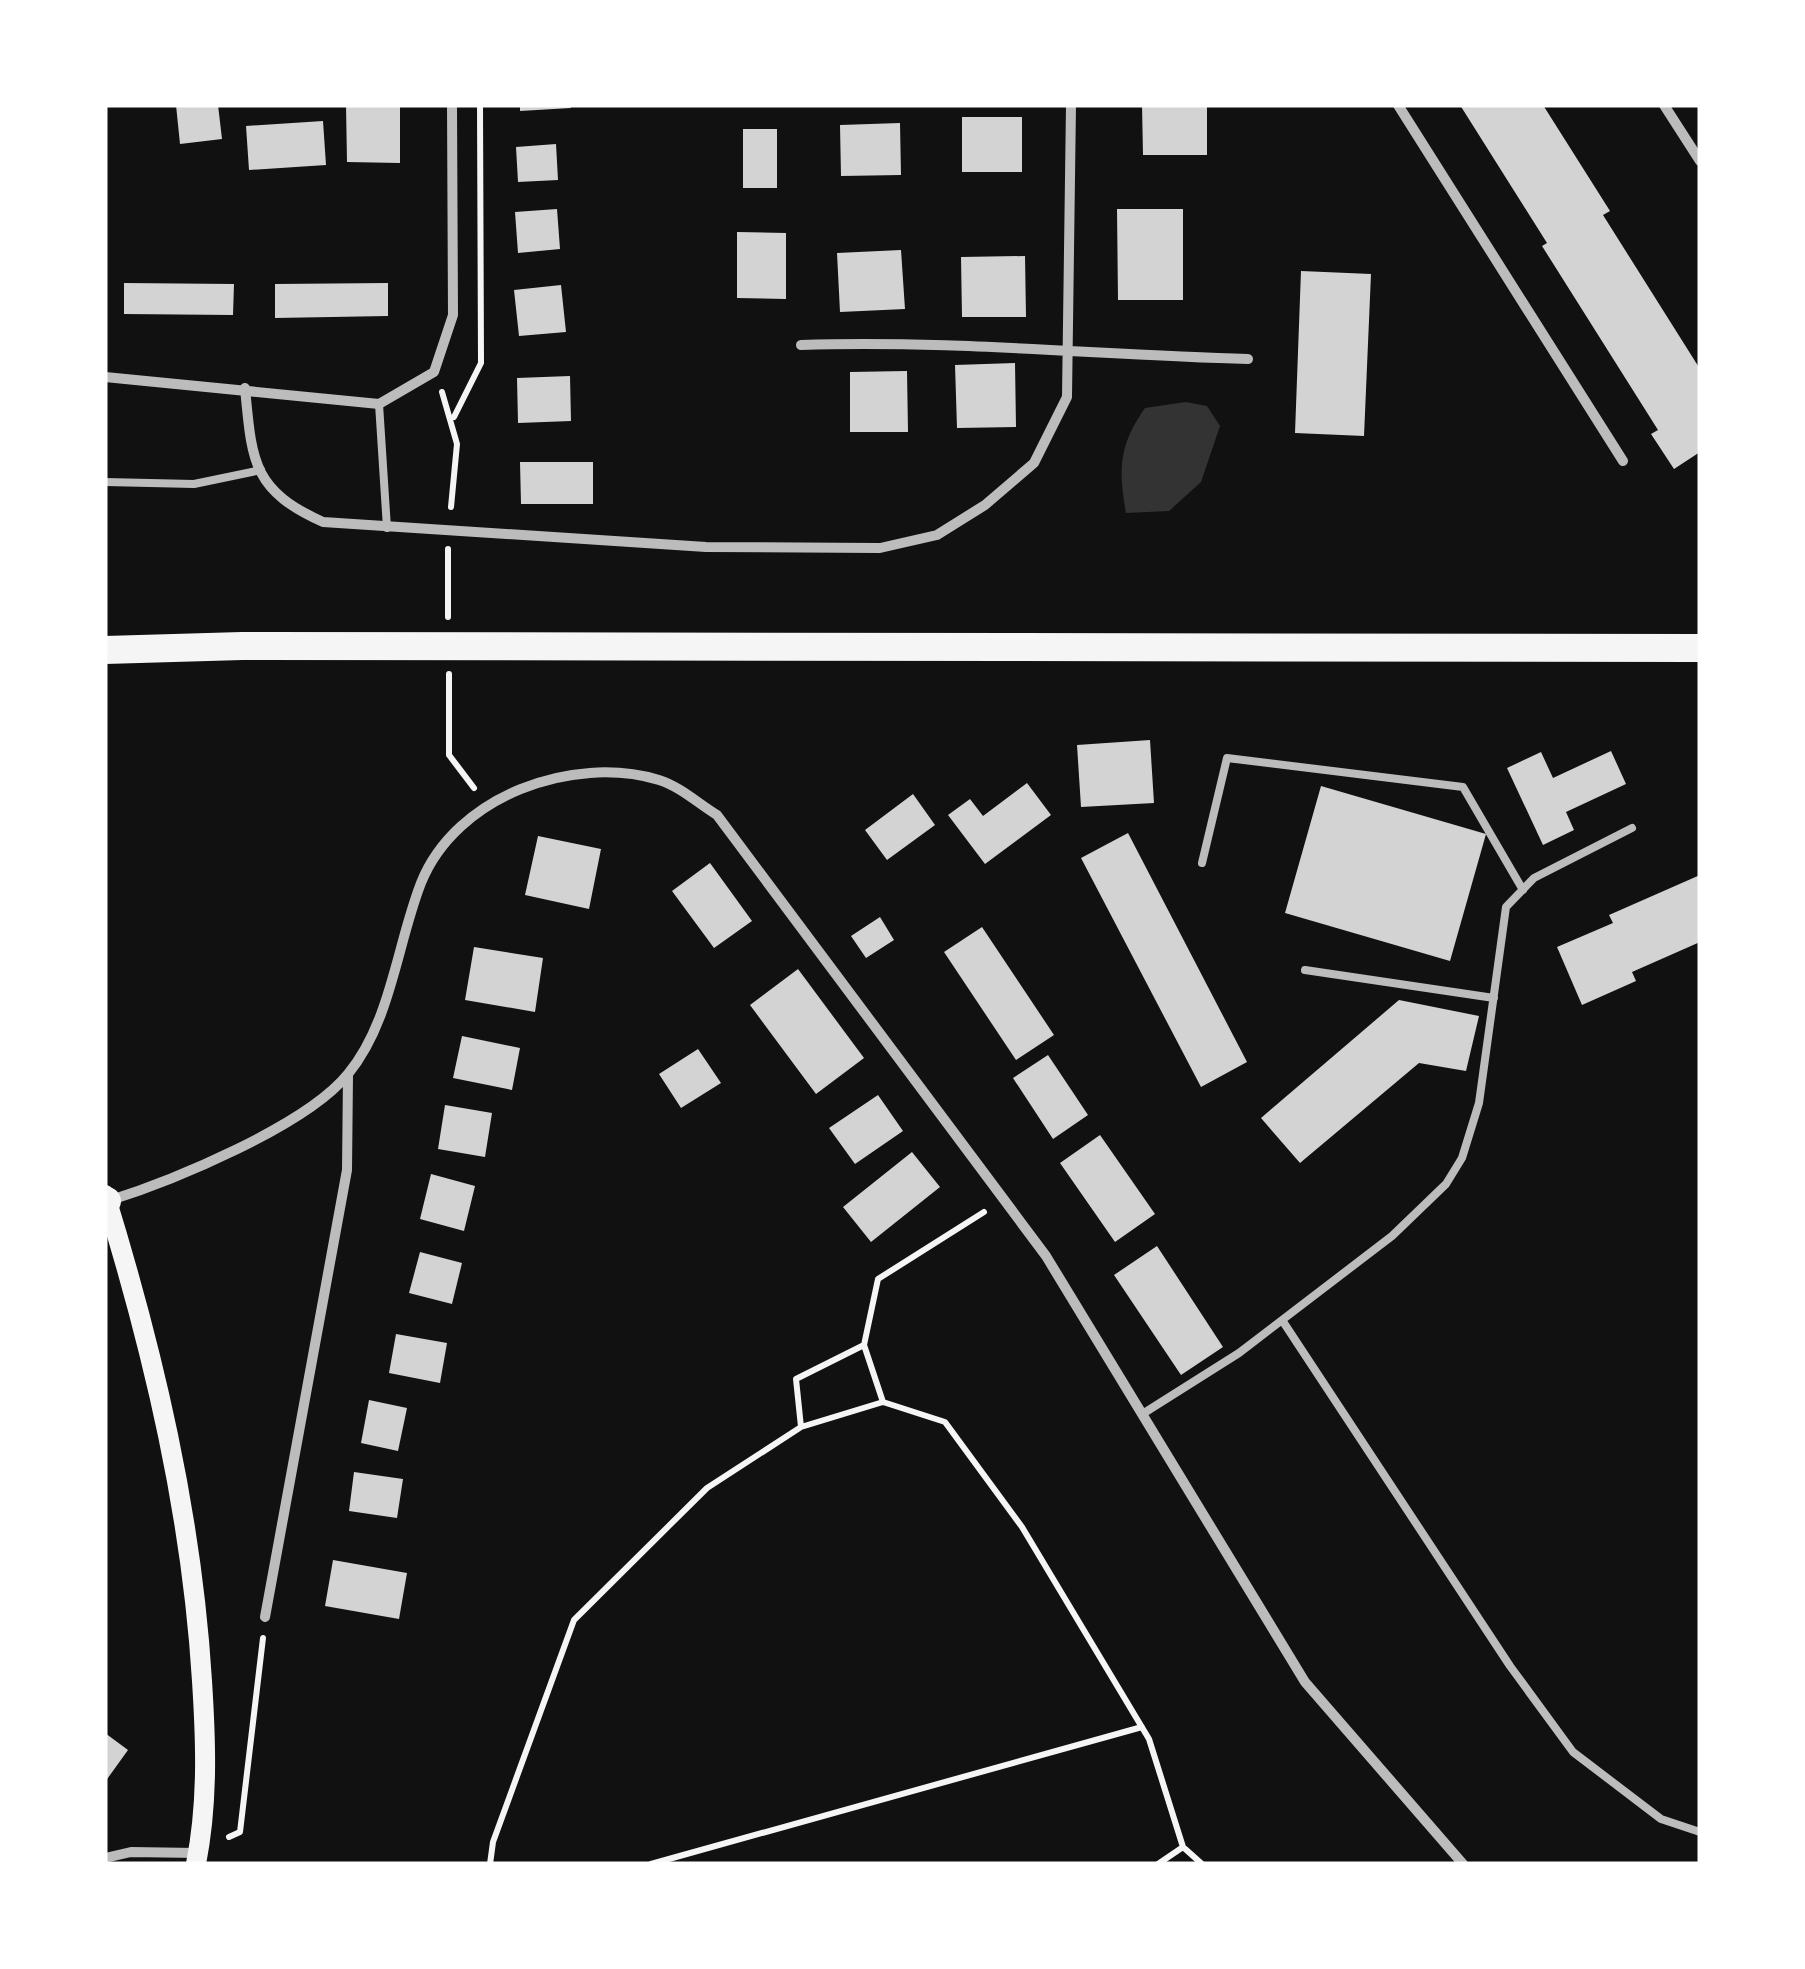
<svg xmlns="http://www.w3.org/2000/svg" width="1805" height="1969" viewBox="0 0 1805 1969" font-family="'Golos Text',sans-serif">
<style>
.water{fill:#333}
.building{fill:#d3d3d3}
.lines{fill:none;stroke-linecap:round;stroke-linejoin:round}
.path{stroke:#f5f5f5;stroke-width:6}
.service{stroke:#bcbcbc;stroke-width:8}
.minor{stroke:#bcbcbc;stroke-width:10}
.secondary{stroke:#f5f5f5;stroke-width:20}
.trunk{stroke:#f5f5f5;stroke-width:28}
</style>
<rect width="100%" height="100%" fill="#111"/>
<!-- water -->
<path class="water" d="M 1186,402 L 1207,406 L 1220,426 L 1201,482 L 1169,511 L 1126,513 C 1118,469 1119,445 1145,408 Z"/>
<!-- building -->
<path class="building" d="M 176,105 L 218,105 L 222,139 L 180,144 Z
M 346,105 L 400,105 L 400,163 L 347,162 Z
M 520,105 L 570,105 L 571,108 L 520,111 Z
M 1142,105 L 1207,105 L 1207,155 L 1143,155 Z
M 1460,105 L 1543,105 L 1610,211 L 1603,215 L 1700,369 L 1700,452 L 1674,469 L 1651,434 L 1658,430 L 1542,246 L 1547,243 Z
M 962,117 L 1022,117 L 1022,172 L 962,172 Z
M 323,121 L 326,165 L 249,170 L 246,126 Z
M 900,123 L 901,175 L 841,176 L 840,125 Z
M 743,129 L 777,129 L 777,188 L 743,188 Z
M 556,144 L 558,180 L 518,182 L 516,147 Z
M 557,209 L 560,249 L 518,253 L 515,212 Z
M 1117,209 L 1183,209 L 1183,300 L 1118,300 Z
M 737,232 L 786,233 L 786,299 L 737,298 Z
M 901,250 L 905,309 L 840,312 L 837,253 Z
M 1025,256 L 1026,317 L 962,317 L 961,257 Z
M 1301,271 L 1371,274 L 1364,436 L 1295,433 Z
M 124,283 L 234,284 L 233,315 L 124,314 Z
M 388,283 L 388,316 L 275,318 L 275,284 Z
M 561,285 L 566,332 L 519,336 L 514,290 Z
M 1015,363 L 1016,427 L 957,428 L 955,365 Z
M 907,371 L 908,432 L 850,432 L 850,372 Z
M 570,376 L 571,421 L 518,423 L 517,378 Z
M 520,462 L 593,462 L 593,504 L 521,504 Z
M 1150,740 L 1154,803 L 1081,807 L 1077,745 Z
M 1611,751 L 1626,784 L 1566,812 L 1574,830 L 1543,845 L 1507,768 L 1541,752 L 1553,778 Z
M 1027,783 L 1051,815 L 985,864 L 948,815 L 970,799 L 983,816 Z
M 1321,786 L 1486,834 L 1450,961 L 1285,913 Z
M 913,794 L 935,825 L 887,860 L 865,830 Z
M 1128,833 L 1247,1062 L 1201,1087 L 1081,858 Z
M 538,836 L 601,849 L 589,909 L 525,895 Z
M 710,863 L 752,921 L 714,948 L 672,891 Z
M 1700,875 L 1700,942 L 1632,972 L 1636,981 L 1582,1005 L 1557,947 L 1613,923 L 1609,915 Z
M 880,917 L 894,940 L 866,958 L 851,936 Z
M 982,927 L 1054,1035 L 1016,1060 L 944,952 Z
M 474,947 L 543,958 L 535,1012 L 465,1000 Z
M 798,969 L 864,1058 L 816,1094 L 750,1005 Z
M 1399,1000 L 1479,1016 L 1466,1071 L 1419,1063 L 1300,1163 L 1261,1118 Z
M 462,1036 L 520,1048 L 512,1090 L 453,1078 Z
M 698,1049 L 721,1083 L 681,1108 L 659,1074 Z
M 1048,1055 L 1088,1115 L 1053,1139 L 1013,1078 Z
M 878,1095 L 903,1131 L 855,1164 L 829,1128 Z
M 445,1105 L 492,1113 L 485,1157 L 438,1149 Z
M 1100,1135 L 1155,1214 L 1115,1242 L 1060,1163 Z
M 912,1152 L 940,1187 L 871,1242 L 843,1207 Z
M 431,1174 L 475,1186 L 464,1231 L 420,1219 Z
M 1157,1246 L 1223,1347 L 1181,1375 L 1114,1275 Z
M 420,1252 L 462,1263 L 452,1304 L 409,1293 Z
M 396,1334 L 447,1343 L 440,1383 L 389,1373 Z
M 369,1400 L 407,1408 L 398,1451 L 361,1443 Z
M 354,1472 L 403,1479 L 397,1518 L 349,1511 Z
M 333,1560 L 407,1573 L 399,1619 L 325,1606 Z
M 105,1733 L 128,1750 L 105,1782 Z"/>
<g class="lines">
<!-- path -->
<path class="path" d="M 442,392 L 457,444 L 451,507
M 454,417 L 481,363 L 480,105
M 448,549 L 448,617
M 449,674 L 449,755 L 474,788
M 984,1212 L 878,1279 L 864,1345 L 883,1402 L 945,1422 L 1022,1527 L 1149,1739 L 1183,1847 L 1158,1864
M 801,1427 L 883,1402
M 229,1837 L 240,1832 L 263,1638
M 1183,1847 L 1202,1864
M 490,1864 L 493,1842 L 574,1620 L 707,1488 L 801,1427 L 796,1379 L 864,1345
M 651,1864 L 1142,1727"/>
<!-- service -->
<path class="service" d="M 379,404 L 387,528
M 105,482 L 194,484 L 261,470
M 1202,863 L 1227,758 L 1463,787 L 1523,890
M 1305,970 L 1494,998
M 1282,1320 L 1510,1666 L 1573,1752 L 1661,1819 L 1700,1832
M 1144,1413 L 1239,1353 L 1392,1236 L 1446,1184 L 1462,1158 L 1479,1103 L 1506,907 L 1534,878 L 1632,828"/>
<!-- minor -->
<path class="minor" d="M 1398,105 L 1623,461
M 1664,105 L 1700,161
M 801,345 C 950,340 1099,355 1248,359
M 105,377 L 379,404 L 434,372 L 453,315 L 452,105
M 245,388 C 252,461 252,490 323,522 L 706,547 L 880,548 L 937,535 L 985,505 L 1034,463 L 1067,397 L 1071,105
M 108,1201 C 172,1181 306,1126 348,1074 C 391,1022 397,944 421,883 C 456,796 572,754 659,780 C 679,786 699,804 717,815 L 1046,1256 L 1305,1682 L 1463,1864
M 265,1617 L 347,1170 L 348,1075
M 105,1858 L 131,1852 L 197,1853"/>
<!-- secondary -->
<path class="secondary" d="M 105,1195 C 154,1354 192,1516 202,1681 C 206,1743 208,1803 196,1864"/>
<!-- trunk -->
<path class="trunk" d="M 105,650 L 242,646 L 1700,648
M 105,1202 L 107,1201"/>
</g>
<!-- border -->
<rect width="1805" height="1969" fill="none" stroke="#ffffff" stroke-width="215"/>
</svg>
